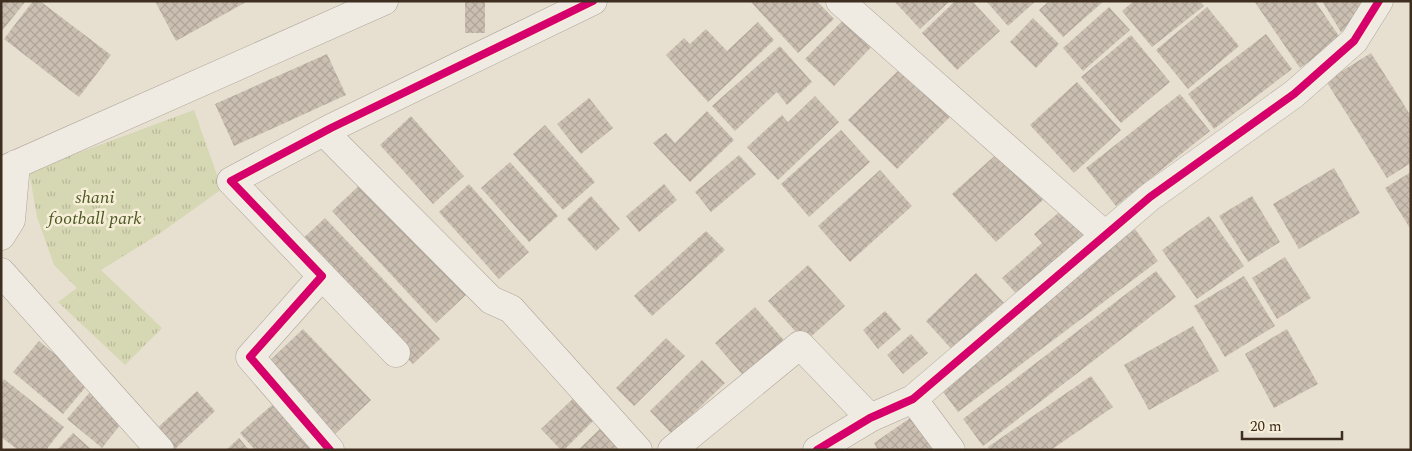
<svg xmlns="http://www.w3.org/2000/svg" width="1412" height="451" viewBox="0 0 1412 451" font-family="Spectral,serif">
<style>
.park{fill:url(#park-tufts)}
.building{fill:url(#building-cross-hatch)}
.lines{fill:none;stroke-linecap:round;stroke-linejoin:round}
.minor-casing{stroke:#ada599;stroke-width:29}
.minor{stroke:#efebe3;stroke-width:28}
.cycleway-casing{stroke:#f7eed8;stroke-width:11}
.cycleway{stroke:#d6006c;stroke-width:8}
.labels{text-anchor:middle;stroke-width:5;stroke-linejoin:round;paint-order:stroke}
.park-label{font-size:18px;font-style:italic;fill:#4d5a26;stroke:#f7eed8}
</style>
<defs>
<pattern id="park-tufts" width="24" height="20" patternUnits="userSpaceOnUse" patternTransform="scale(1.25)"><rect width="24" height="20" fill="#d6d7b3"/><path d="M3 7l-1-3M5 7V3M7 7l1-3M15 17l-1-3M17 17v-4M19 17l1-3" fill="none" stroke="#b9b99a"/></pattern>
<pattern id="building-cross-hatch" width="8" height="8" patternUnits="userSpaceOnUse" patternTransform="scale(1.25)"><rect width="8" height="8" fill="#cbbfb2"/><path d="M0 0l8 8M0 8l8-8" fill="none" stroke="#afa499"/></pattern>
</defs>
<rect width="100%" height="100%" fill="#e7e0d1"/>
<!-- park -->
<path class="park" d="M 194,110 L 222,189 L 159,234 L 101,270 L 162,328 L 125,365 L 58,302 L 77,288 L 54,265 L 37,217 L 29,171 Z"/>
<!-- building -->
<path class="building" d="M 1,1 L 26,1 L 1,32 Z
M 33,1 L 40,1 L 111,55 L 79,97 L 4,39 Z
M 155,1 L 248,1 L 176,41 Z
M 465,1 L 485,1 L 485,33 L 465,33 Z
M 750,1 L 817,1 L 834,19 L 798,53 Z
M 894,1 L 950,1 L 920,29 Z
M 955,1 L 972,1 L 1000,31 L 957,70 L 922,33 Z
M 986,1 L 1036,1 L 1008,26 Z
M 1049,1 L 1104,1 L 1063,37 L 1039,10 Z
M 1134,1 L 1200,1 L 1204,6 L 1152,47 L 1122,11 Z
M 1254,1 L 1315,1 L 1341,39 L 1300,68 Z
M 1322,1 L 1363,1 L 1368,10 L 1341,32 Z
M 1109,7 L 1130,30 L 1083,71 L 1063,48 Z
M 1207,7 L 1239,46 L 1188,89 L 1156,50 Z
M 849,14 L 877,41 L 834,86 L 805,59 Z
M 1033,18 L 1059,44 L 1036,68 L 1010,42 Z
M 758,22 L 774,40 L 708,102 L 666,55 L 684,38 L 690,44 L 706,29 L 727,51 Z
M 1266,34 L 1292,69 L 1214,129 L 1188,94 Z
M 1131,35 L 1170,82 L 1121,123 L 1081,77 Z
M 780,46 L 812,82 L 787,105 L 777,92 L 735,131 L 712,106 Z
M 1371,53 L 1411,116 L 1411,163 L 1387,178 L 1326,81 Z
M 327,54 L 346,95 L 234,146 L 215,104 Z
M 905,64 L 954,113 L 897,169 L 848,120 Z
M 1077,82 L 1121,130 L 1074,173 L 1030,125 Z
M 1180,94 L 1210,131 L 1116,206 L 1086,168 Z
M 815,96 L 839,122 L 778,180 L 747,147 L 782,115 L 788,122 Z
M 589,98 L 613,128 L 581,154 L 557,124 Z
M 707,111 L 734,140 L 690,182 L 653,143 L 666,133 L 675,143 Z
M 411,116 L 464,176 L 433,204 L 380,145 Z
M 545,125 L 595,182 L 563,210 L 513,154 Z
M 841,130 L 870,162 L 809,217 L 781,184 Z
M 1000,151 L 1043,200 L 996,242 L 952,194 Z
M 739,155 L 756,174 L 711,212 L 695,192 Z
M 510,162 L 558,216 L 529,242 L 481,188 Z
M 1334,168 L 1360,213 L 1299,249 L 1273,204 Z
M 880,170 L 912,206 L 850,262 L 818,226 Z
M 1411,172 L 1411,230 L 1385,188 Z
M 364,181 L 468,293 L 436,323 L 332,211 Z
M 469,184 L 529,252 L 499,279 L 439,212 Z
M 664,184 L 677,200 L 639,232 L 626,216 Z
M 591,196 L 620,229 L 596,251 L 567,219 Z
M 1252,196 L 1280,242 L 1248,262 L 1219,216 Z
M 1064,208 L 1089,237 L 1020,298 L 1002,278 L 1042,243 L 1034,234 Z
M 1209,216 L 1244,266 L 1197,299 L 1162,250 Z
M 325,218 L 440,339 L 413,364 L 298,243 Z
M 1135,229 L 1158,261 L 958,412 L 935,381 Z
M 706,231 L 725,250 L 652,316 L 634,296 Z
M 1285,257 L 1311,298 L 1277,319 L 1252,278 Z
M 808,265 L 845,306 L 805,342 L 768,301 Z
M 1156,271 L 1176,297 L 983,446 L 963,419 Z
M 976,273 L 1006,305 L 955,353 L 926,321 Z
M 1244,276 L 1275,326 L 1225,357 L 1194,306 Z
M 755,307 L 789,346 L 749,382 L 715,343 Z
M 885,311 L 901,329 L 878,349 L 863,330 Z
M 1193,326 L 1219,371 L 1149,410 L 1124,365 Z
M 303,329 L 371,400 L 333,436 L 265,365 Z
M 1287,329 L 1318,384 L 1274,408 L 1245,354 Z
M 911,334 L 928,353 L 903,374 L 887,355 Z
M 666,338 L 685,356 L 634,406 L 616,388 Z
M 39,341 L 89,383 L 63,414 L 13,372 Z
M 702,360 L 725,383 L 672,434 L 650,411 Z
M 1091,376 L 1113,407 L 1051,450 L 990,450 L 988,447 Z
M 4,379 L 64,427 L 46,450 L 18,450 L 1,437 L 1,383 Z
M 197,391 L 215,411 L 174,450 L 169,450 L 153,432 Z
M 90,392 L 124,420 L 102,448 L 67,419 Z
M 580,392 L 601,413 L 564,450 L 561,450 L 541,429 Z
M 279,399 L 323,450 L 255,450 L 240,433 Z
M 913,416 L 936,450 L 878,450 L 874,443 Z
M 605,424 L 630,450 L 578,450 Z
M 73,433 L 92,450 L 57,450 Z
M 239,438 L 249,450 L 226,450 Z"/>
<g class="lines">
<!-- minor casing -->
<g class="minor-casing">
<path id="minor" d="M 840,1 L 1105,235
M 324,132 L 491,300 L 511,309 L 638,450
M 1,171 L 384,1
M 1,236 L 11,220 L 16,164
M 1,272 L 160,450
M 322,276 L 396,353
M 913,399 L 951,450
M 330,450 L 250,357 L 322,276 L 231,181 L 331,128 L 593,1
M 672,450 L 800,345 L 870,418
M 817,450 L 870,418 L 913,399 L 1150,197 L 1294,94 L 1354,41 L 1379,1"/>
</g>
<!-- minor -->
<use href="#minor" class="minor"/>
<!-- cycleway casing -->
<g class="cycleway-casing">
<path id="cycleway" d="M 330,450 L 250,357 L 322,276 L 231,181 L 331,128 L 593,1
M 817,450 L 870,418 L 913,399 L 1150,197 L 1294,94 L 1354,41 L 1379,1"/>
</g>
<!-- cycleway -->
<use href="#cycleway" class="cycleway"/>
</g>
<g class="labels">
<!-- park labels -->
<g class="park-label">
<text x="95" y="203">shani<tspan x="95" dy="21">football park</tspan></text>
</g>
</g>
<!-- border -->
<rect width="1412" height="451" fill="none" stroke="#3d2e20" stroke-width="5"/>
<!-- scale -->
<path d="M1242 431v8h100v-8" fill="none" stroke="#3d2e20" stroke-width="2.5"/>
<text x="1250" y="431" font-size="15" fill="#3d2e20" stroke="#f7eed8" stroke-width="4" paint-order="stroke">20 m</text>
</svg>
